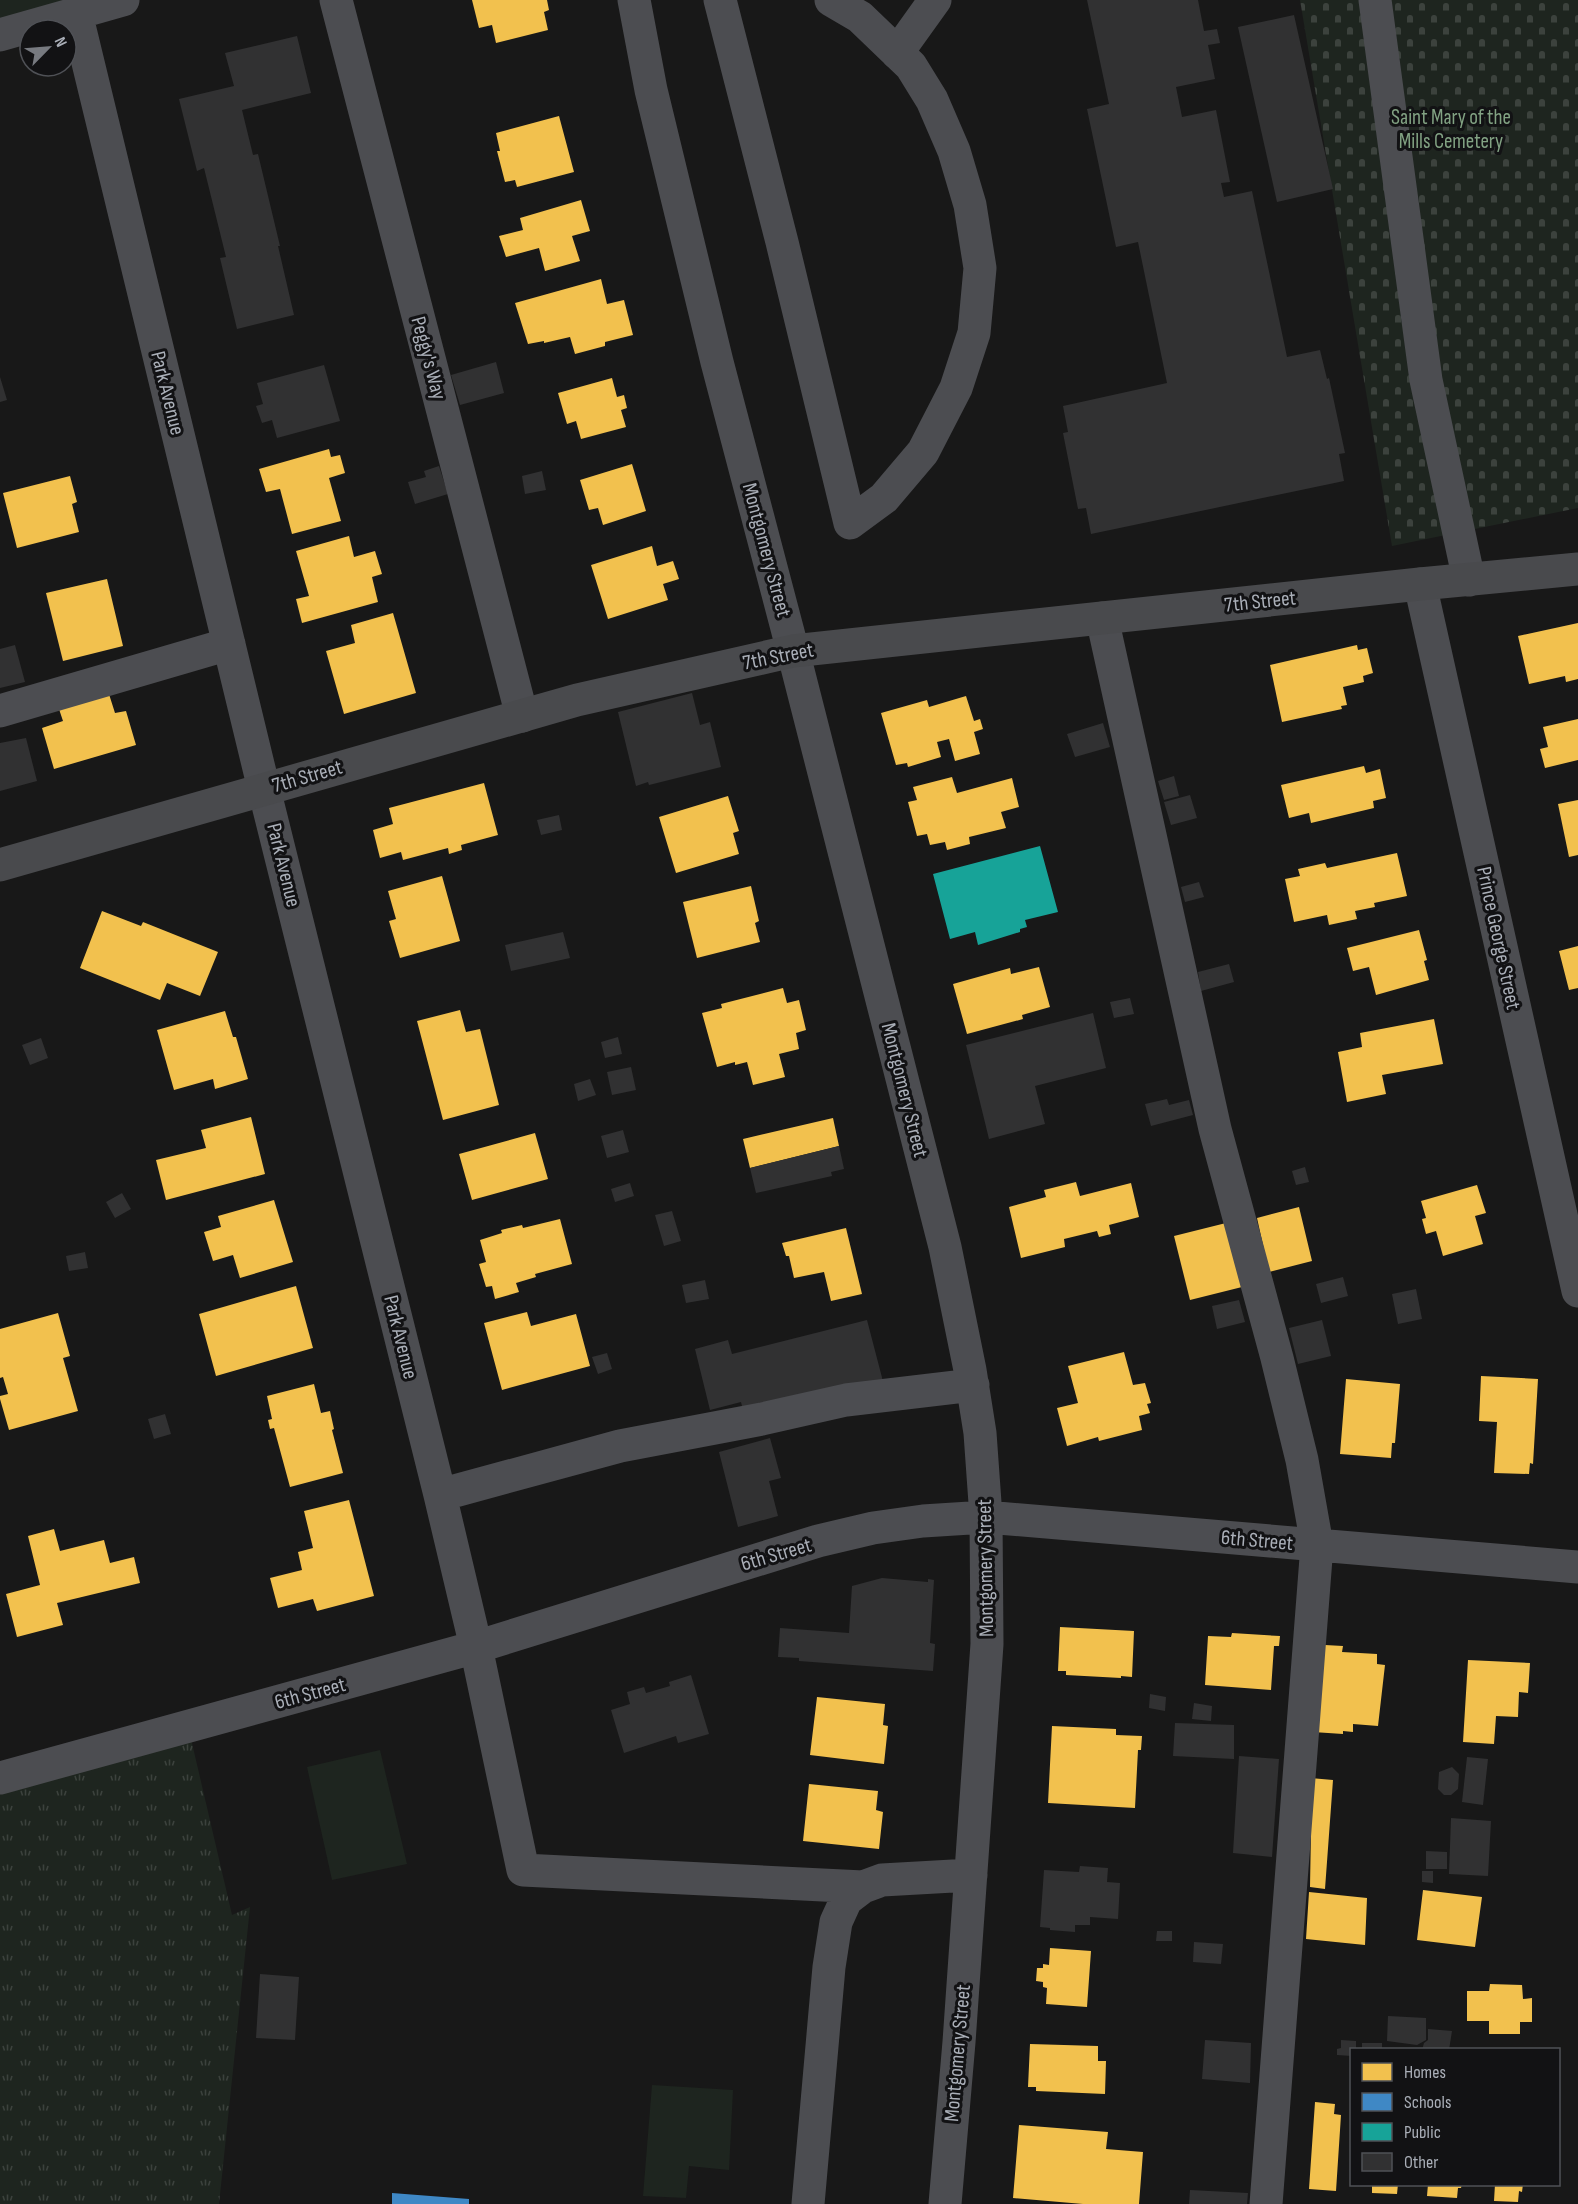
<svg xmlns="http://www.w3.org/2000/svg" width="1578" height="2204" viewBox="0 0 1578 2204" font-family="'Sofia Sans Condensed',sans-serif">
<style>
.grass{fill:url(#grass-tufts)}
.cemetery{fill:url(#cemetery-stones)}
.park{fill:#1e251f}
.homes{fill:#f2c14e}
.schools{fill:#3f88c5}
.public{fill:#17a398}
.building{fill:#313132}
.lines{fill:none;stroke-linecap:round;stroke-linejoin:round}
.minor{stroke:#4c4d51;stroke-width:33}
.major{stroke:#494a4d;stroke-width:33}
.labels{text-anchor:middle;stroke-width:6;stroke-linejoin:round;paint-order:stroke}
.park-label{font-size:21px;fill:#82a283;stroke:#121214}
.street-label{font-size:21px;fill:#aaafb8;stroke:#121214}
</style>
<defs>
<pattern id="grass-tufts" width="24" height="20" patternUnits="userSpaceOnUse" patternTransform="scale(1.5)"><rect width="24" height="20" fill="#1e251f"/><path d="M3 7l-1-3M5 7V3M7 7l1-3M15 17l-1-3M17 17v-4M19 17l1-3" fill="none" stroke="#3c423d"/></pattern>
<pattern id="cemetery-stones" width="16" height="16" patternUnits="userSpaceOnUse" patternTransform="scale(1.5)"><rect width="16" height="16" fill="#1e251f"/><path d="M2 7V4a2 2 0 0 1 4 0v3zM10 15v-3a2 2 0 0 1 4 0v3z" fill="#3c423d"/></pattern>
</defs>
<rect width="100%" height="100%" fill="#181818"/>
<!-- grass -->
<path class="grass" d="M 188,1726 L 232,1915 L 250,1907 L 219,2204 L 0,2204 L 0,1778 Z"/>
<!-- cemetery -->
<path class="cemetery" d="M 1300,0 L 1578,0 L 1578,508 L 1392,546 Z"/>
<!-- park -->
<path class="park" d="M 0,0 L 122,0 L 0,34 Z
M 380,1750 L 407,1864 L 332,1880 L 307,1767 Z
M 652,2085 L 733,2090 L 729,2170 L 689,2166 L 686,2198 L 643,2196 Z"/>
<!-- homes -->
<path class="homes" d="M 472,0 L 547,0 L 549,10 L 544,12 L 548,30 L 496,43 L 492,25 L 479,28 Z
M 559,116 L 574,172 L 517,187 L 515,180 L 505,182 L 497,151 L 500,151 L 496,133 Z
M 581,200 L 590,231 L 572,236 L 580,261 L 545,271 L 539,248 L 506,257 L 499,236 L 523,230 L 520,218 Z
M 601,279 L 607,304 L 624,300 L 633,335 L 605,342 L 605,346 L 575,354 L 570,337 L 544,343 L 544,341 L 528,344 L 515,303 Z
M 612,378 L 617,397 L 624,395 L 627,408 L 621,410 L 626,427 L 581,439 L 576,421 L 567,424 L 558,393 Z
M 329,449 L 331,457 L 340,455 L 345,473 L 329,478 L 341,521 L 292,534 L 280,489 L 266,492 L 259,469 Z
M 632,464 L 646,511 L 603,525 L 598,508 L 589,510 L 580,480 Z
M 70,476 L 77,502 L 72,504 L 79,532 L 17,548 L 3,493 Z
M 349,536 L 354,557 L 375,551 L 382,574 L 372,577 L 378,602 L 302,623 L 296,599 L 309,596 L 296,551 Z
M 652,546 L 657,566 L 673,561 L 679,579 L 663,584 L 668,600 L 608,619 L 591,565 Z
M 107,579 L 123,646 L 63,661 L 46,593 Z
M 393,613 L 416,693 L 344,714 L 326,651 L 355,643 L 351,625 Z
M 1578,623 L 1578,679 L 1566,682 L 1565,676 L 1529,684 L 1518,636 Z
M 1357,645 L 1358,650 L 1367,648 L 1373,673 L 1363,676 L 1364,682 L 1343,687 L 1347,705 L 1341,706 L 1342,709 L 1282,722 L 1270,665 Z
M 108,691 L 115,713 L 126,711 L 136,745 L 54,769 L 42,728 L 63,721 L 58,706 Z
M 966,696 L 974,721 L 980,719 L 983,729 L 974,732 L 980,754 L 955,761 L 949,739 L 937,742 L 941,757 L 908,767 L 907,763 L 896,765 L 881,713 L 927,700 L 929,707 Z
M 1578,719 L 1578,760 L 1545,768 L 1540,749 L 1548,747 L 1543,727 Z
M 1364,766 L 1366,773 L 1380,769 L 1386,798 L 1373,801 L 1374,808 L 1311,823 L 1309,813 L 1289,818 L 1281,785 Z
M 952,777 L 957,793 L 1012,778 L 1019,807 L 1001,812 L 1006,828 L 969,837 L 970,844 L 947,850 L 945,842 L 930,845 L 927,834 L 917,836 L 908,802 L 917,800 L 913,787 Z
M 484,783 L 498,835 L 461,845 L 462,850 L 449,854 L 448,848 L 403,860 L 401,852 L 380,858 L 373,830 L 393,824 L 389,808 Z
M 728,796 L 739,831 L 733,833 L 739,854 L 676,873 L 659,817 Z
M 1578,800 L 1578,855 L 1569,857 L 1558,804 Z
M 1397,853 L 1407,896 L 1374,903 L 1375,907 L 1355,911 L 1357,919 L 1329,925 L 1327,915 L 1294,922 L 1285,879 L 1300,876 L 1298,869 L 1325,863 L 1327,868 Z
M 442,876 L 460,941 L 400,958 L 389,921 L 396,919 L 388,891 Z
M 751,886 L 759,921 L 755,923 L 760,942 L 697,958 L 683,902 Z
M 102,911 L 141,926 L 143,922 L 218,952 L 200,996 L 167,983 L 160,1000 L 80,968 Z
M 1419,930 L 1427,960 L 1424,961 L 1429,980 L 1376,995 L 1369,967 L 1353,971 L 1347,948 Z
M 1578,946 L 1578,988 L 1569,990 L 1559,951 Z
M 1039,967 L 1050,1007 L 1022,1015 L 1023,1019 L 967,1034 L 953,984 L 1010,968 L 1011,974 Z
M 783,988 L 787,1003 L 799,1000 L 806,1030 L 796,1033 L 799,1049 L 779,1054 L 785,1077 L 753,1085 L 747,1062 L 735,1065 L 735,1062 L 717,1067 L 702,1013 L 722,1008 L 721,1004 Z
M 460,1010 L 466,1032 L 480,1029 L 499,1105 L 443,1120 L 417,1021 Z
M 225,1011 L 233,1037 L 236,1037 L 248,1079 L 215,1089 L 213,1079 L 174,1090 L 157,1030 Z
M 1434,1019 L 1443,1064 L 1382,1075 L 1386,1094 L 1347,1102 L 1338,1052 L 1362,1047 L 1360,1033 Z
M 251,1117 L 265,1174 L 166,1200 L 156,1160 L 206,1148 L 201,1130 Z
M 833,1118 L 839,1146 L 750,1168 L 743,1139 Z
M 535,1133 L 548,1179 L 472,1200 L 459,1154 Z
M 1076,1182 L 1080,1196 L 1131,1183 L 1139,1217 L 1109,1225 L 1111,1234 L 1099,1237 L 1097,1231 L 1064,1239 L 1065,1247 L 1021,1258 L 1009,1207 L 1046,1197 L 1044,1190 Z
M 1477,1185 L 1486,1213 L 1475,1216 L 1483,1244 L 1443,1256 L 1436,1231 L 1426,1234 L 1422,1219 L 1426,1218 L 1421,1201 Z
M 274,1200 L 293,1262 L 240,1278 L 233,1255 L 213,1261 L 204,1232 L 221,1227 L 218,1216 Z
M 1299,1207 L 1312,1261 L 1269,1272 L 1257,1218 Z
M 560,1219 L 572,1264 L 535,1274 L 536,1277 L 516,1283 L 519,1292 L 495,1299 L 492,1286 L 486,1287 L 479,1264 L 486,1262 L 480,1240 L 502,1233 L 501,1230 L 522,1225 L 523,1228 Z
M 1234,1221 L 1250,1285 L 1190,1300 L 1174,1236 Z
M 846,1228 L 862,1294 L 831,1301 L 824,1272 L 794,1278 L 789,1256 L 786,1256 L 782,1243 Z
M 296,1286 L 313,1348 L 216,1376 L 199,1314 Z
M 527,1312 L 531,1326 L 576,1314 L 590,1366 L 502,1390 L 484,1323 Z
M 58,1313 L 70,1356 L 63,1358 L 78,1411 L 9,1430 L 0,1399 L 0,1396 L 8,1394 L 3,1377 L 0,1378 L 0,1329 Z
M 1124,1352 L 1133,1385 L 1145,1383 L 1151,1403 L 1147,1404 L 1150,1413 L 1139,1416 L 1142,1430 L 1099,1441 L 1098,1437 L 1067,1446 L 1057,1408 L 1078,1403 L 1068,1366 Z
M 1481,1376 L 1538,1379 L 1533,1464 L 1530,1463 L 1529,1474 L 1494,1473 L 1497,1422 L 1479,1421 Z
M 1346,1379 L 1400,1384 L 1395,1443 L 1392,1443 L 1391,1458 L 1340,1454 Z
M 314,1384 L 321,1413 L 330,1411 L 334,1429 L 332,1430 L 343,1473 L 290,1487 L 274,1428 L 270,1429 L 268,1420 L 272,1419 L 267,1396 Z
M 349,1500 L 374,1596 L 317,1611 L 313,1599 L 278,1608 L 270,1578 L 302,1570 L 298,1552 L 313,1548 L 304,1511 Z
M 54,1529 L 60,1551 L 104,1540 L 110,1563 L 134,1557 L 140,1583 L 57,1603 L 63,1625 L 17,1637 L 6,1594 L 40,1585 L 28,1536 Z
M 1060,1627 L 1134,1631 L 1132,1677 L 1121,1676 L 1121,1678 L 1066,1675 L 1066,1671 L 1058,1671 Z
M 1232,1633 L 1280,1636 L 1279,1646 L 1274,1646 L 1271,1690 L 1205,1685 L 1208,1636 L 1231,1637 Z
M 1325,1645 L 1343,1646 L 1342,1652 L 1377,1654 L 1377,1664 L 1385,1665 L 1378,1726 L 1353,1724 L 1353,1732 L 1343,1731 L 1343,1734 L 1313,1732 Z
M 1468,1660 L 1530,1663 L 1528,1693 L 1519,1692 L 1518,1717 L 1496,1716 L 1494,1744 L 1463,1742 Z
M 817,1697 L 885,1704 L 883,1725 L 888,1726 L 884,1764 L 810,1755 Z
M 1052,1726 L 1116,1729 L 1116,1735 L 1142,1736 L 1141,1750 L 1138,1750 L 1135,1808 L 1048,1803 Z
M 1299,1777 L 1333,1780 L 1325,1889 L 1310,1887 L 1311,1830 Z
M 809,1784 L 878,1791 L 876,1810 L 883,1812 L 879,1849 L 803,1841 Z
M 1423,1890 L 1482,1897 L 1475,1947 L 1417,1940 Z
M 1309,1892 L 1367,1898 L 1365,1945 L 1306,1939 Z
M 1050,1948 L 1091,1951 L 1087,2007 L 1046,2004 L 1047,1988 L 1043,1987 L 1043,1982 L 1036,1981 L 1037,1968 L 1043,1968 L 1043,1964 L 1049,1965 Z
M 1490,1984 L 1522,1985 L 1523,1999 L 1532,1998 L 1532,2022 L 1520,2022 L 1520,2034 L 1489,2034 L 1489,2021 L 1467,2021 L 1467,1991 L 1489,1991 Z
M 1030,2044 L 1098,2046 L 1098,2061 L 1106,2061 L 1105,2094 L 1036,2091 L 1036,2087 L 1028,2087 Z
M 1315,2102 L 1335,2104 L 1334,2114 L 1341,2115 L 1336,2191 L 1309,2189 Z
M 1019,2125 L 1108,2132 L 1106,2149 L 1143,2152 L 1139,2204 L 1083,2204 L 1013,2198 Z
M 1372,2184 L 1398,2184 L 1397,2194 L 1372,2193 Z
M 1428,2184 L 1462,2184 L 1461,2188 L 1458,2188 L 1457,2198 L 1427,2196 Z
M 1495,2184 L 1523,2184 L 1522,2192 L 1519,2191 L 1518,2202 L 1494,2201 Z"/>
<!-- schools -->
<path class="schools" d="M 392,2193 L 469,2199 L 469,2204 L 392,2204 Z"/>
<!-- public -->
<path class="public" d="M 1040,846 L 1058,912 L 1025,920 L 1027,927 L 1020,929 L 1020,932 L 978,945 L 975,932 L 950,939 L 933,874 Z"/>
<!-- building -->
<path class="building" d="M 1087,0 L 1198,0 L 1204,31 L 1217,29 L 1220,43 L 1208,45 L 1215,79 L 1176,87 L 1182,117 L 1216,110 L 1230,182 L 1221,183 L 1224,197 L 1252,191 L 1287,357 L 1320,350 L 1327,379 L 1329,378 L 1345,453 L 1339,454 L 1344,481 L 1091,534 L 1086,508 L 1078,509 L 1063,433 L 1068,432 L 1063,406 L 1167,383 L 1138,242 L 1116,247 L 1087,109 L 1109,104 Z
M 1294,15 L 1333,189 L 1277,202 L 1238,27 Z
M 297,36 L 311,93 L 242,110 L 253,155 L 258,154 L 280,246 L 278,246 L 294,315 L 237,329 L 220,258 L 226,257 L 204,168 L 197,171 L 179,99 L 234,86 L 225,53 Z
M 496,362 L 504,393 L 460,405 L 451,375 Z
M 324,365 L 340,421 L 277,438 L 272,420 L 262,423 L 256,406 L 263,404 L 257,383 Z
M 0,377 L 7,400 L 0,402 Z
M 439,466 L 448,494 L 415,504 L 408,482 L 426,477 L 424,471 Z
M 542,471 L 546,490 L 525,494 L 522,476 Z
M 15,645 L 25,682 L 0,688 L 0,649 Z
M 692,693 L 700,725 L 710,722 L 721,767 L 649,785 L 648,782 L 636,786 L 618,712 Z
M 1103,723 L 1110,747 L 1075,757 L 1067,734 Z
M 26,738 L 37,781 L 0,791 L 0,743 Z
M 1174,776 L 1179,796 L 1164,800 L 1158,781 Z
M 1190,795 L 1197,818 L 1171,825 L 1164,802 Z
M 559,815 L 562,830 L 541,835 L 537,820 Z
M 1199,882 L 1204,897 L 1185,902 L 1181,887 Z
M 563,932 L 570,958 L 511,971 L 505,945 Z
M 1229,964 L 1234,982 L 1201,991 L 1198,972 Z
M 1130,998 L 1134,1014 L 1114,1018 L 1110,1002 Z
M 1093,1013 L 1106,1068 L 1035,1086 L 1045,1124 L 989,1139 L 966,1045 Z
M 618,1037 L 622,1054 L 605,1058 L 601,1042 Z
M 41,1038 L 48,1058 L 30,1065 L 22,1045 Z
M 631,1067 L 636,1090 L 612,1095 L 607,1072 Z
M 590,1079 L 596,1095 L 578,1101 L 574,1084 Z
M 1167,1099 L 1169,1105 L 1189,1100 L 1193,1115 L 1151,1126 L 1145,1104 Z
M 623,1130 L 629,1152 L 607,1158 L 601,1136 Z
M 839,1146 L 844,1169 L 831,1172 L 832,1176 L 756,1193 L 750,1168 Z
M 1305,1167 L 1309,1182 L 1296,1185 L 1292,1171 Z
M 630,1183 L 634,1196 L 615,1202 L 611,1189 Z
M 122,1193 L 131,1209 L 115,1218 L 106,1202 Z
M 672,1211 L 681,1241 L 664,1246 L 655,1215 Z
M 85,1252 L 88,1268 L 69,1271 L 66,1256 Z
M 1343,1277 L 1348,1296 L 1321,1303 L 1316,1284 Z
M 705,1280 L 709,1299 L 686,1303 L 682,1285 Z
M 1416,1289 L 1422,1319 L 1398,1324 L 1392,1294 Z
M 1239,1300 L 1245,1322 L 1217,1329 L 1212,1306 Z
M 867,1320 L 885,1389 L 745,1418 L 741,1402 L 710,1410 L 695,1349 L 728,1340 L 732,1354 Z
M 1322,1320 L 1331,1356 L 1298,1364 L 1289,1328 Z
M 607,1353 L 612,1369 L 598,1374 L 592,1357 Z
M 165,1414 L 171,1434 L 154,1439 L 148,1419 Z
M 770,1438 L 781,1478 L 769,1481 L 778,1516 L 738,1527 L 719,1452 Z
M 882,1578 L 928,1582 L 928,1579 L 934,1580 L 930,1643 L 935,1644 L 933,1671 L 799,1661 L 799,1658 L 778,1657 L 780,1628 L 849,1633 L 852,1586 Z
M 691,1675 L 709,1734 L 678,1743 L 676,1736 L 624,1753 L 611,1710 L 630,1704 L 627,1692 L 644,1687 L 646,1693 L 670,1686 L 669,1682 Z
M 1150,1694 L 1166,1697 L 1165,1711 L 1149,1708 Z
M 1194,1703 L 1212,1706 L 1211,1721 L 1192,1719 Z
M 1175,1723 L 1234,1725 L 1234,1759 L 1173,1756 Z
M 1239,1756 L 1279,1759 L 1272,1857 L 1233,1853 Z
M 1467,1757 L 1488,1759 L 1483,1805 L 1462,1802 Z
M 1452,1767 L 1459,1774 L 1458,1789 L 1451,1795 L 1444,1795 L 1438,1789 L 1439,1772 Z
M 1451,1818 L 1491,1821 L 1488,1876 L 1449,1874 Z
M 1426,1851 L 1447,1852 L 1447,1869 L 1426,1869 Z
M 1080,1866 L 1108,1868 L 1107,1882 L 1120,1883 L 1118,1919 L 1090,1917 L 1090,1925 L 1075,1925 L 1075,1932 L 1050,1930 L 1050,1928 L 1040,1927 L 1044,1870 L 1079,1872 Z
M 1422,1871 L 1433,1871 L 1433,1883 L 1422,1882 Z
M 1157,1931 L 1172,1931 L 1172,1941 L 1156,1941 Z
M 1194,1942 L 1223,1944 L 1221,1964 L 1193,1962 Z
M 260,1974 L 299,1977 L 295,2040 L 256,2038 Z
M 1388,2016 L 1426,2018 L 1426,2040 L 1417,2045 L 1387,2041 Z
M 1428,2029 L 1452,2031 L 1449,2050 L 1422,2050 L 1424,2043 L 1428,2040 Z
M 1205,2040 L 1251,2043 L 1250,2083 L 1202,2079 Z
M 1341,2040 L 1356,2041 L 1356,2050 L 1352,2050 L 1352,2056 L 1337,2055 L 1337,2049 L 1341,2048 Z
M 1362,2043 L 1382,2043 L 1382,2050 L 1362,2050 Z
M 1190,2190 L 1248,2193 L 1247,2204 L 1189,2204 Z"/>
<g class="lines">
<!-- minor -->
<path class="minor" d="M 336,0 L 522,716
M 634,0 L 651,90 L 717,362 L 793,651 L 945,1247 L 970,1370 L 980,1433 L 986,1517 L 987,1644 L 959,2042 L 945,2204
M 720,0 L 782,242 L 850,523 L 884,498 L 923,452 L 956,388 L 974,333 L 980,268 L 970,205 L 954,151 L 932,100 L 911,66 L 860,17 L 831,0
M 1375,0 L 1426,380 L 1469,580
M 76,13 L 264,789 L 440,1495 L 476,1647 L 523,1870 L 863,1887
M 0,35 L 123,0
M 897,53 L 935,0
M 1420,584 L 1578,1291
M 1102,618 L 1215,1129 L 1277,1358 L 1302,1460 L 1317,1545 L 1266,2204
M 0,711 L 229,644
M 440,1495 L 620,1446 L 762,1419 L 846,1400 L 973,1385
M 0,1778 L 476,1647 L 818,1541 L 873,1528 L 923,1521 L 986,1517 L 1578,1567
M 808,2204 L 829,1967 L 836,1922 L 846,1900 L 863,1887 L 882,1880 L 971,1875"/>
<!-- major -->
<path class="major" d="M 0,865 L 577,700 L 793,651 L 1420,584 L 1578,569"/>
</g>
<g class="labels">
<!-- park labels -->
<g class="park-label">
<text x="1451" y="124">Saint Mary of the<tspan x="1451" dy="24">Mills Cemetery</tspan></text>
</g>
<!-- street labels -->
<g class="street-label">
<text transform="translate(429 358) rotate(75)" y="7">Peggy's Way</text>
<text transform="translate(168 393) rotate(76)" y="7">Park Avenue</text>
<text transform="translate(767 550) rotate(75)" y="7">Montgomery Street</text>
<text transform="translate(1260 601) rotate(-6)" y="7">7th Street</text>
<text transform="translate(778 656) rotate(-11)" y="7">7th Street</text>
<text transform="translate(307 776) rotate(-16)" y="7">7th Street</text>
<text transform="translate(284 865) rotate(76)" y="7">Park Avenue</text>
<text transform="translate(1499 938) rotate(78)" y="7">Prince George Street</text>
<text transform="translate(905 1090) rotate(76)" y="7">Montgomery Street</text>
<text transform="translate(401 1337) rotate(76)" y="7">Park Avenue</text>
<text transform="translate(1257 1540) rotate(5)" y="7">6th Street</text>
<text transform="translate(776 1554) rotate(-16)" y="7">6th Street</text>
<text transform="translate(985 1568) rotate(-91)" y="7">Montgomery Street</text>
<text transform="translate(310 1693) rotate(-15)" y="7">6th Street</text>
<text transform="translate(957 2053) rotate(-85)" y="7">Montgomery Street</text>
</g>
</g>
<!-- legend -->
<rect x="1350" y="2048" width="210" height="138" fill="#121214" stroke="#4f5156" stroke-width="1.5"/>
<rect x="1362" y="2063" width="30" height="18" fill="#f2c14e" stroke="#4f5156" stroke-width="1.5"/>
<text x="1404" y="2078" font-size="18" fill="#aaafb8">Homes</text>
<rect x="1362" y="2093" width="30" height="18" fill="#3f88c5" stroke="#4f5156" stroke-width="1.5"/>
<text x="1404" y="2108" font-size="18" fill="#aaafb8">Schools</text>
<rect x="1362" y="2123" width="30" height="18" fill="#17a398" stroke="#4f5156" stroke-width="1.5"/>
<text x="1404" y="2138" font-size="18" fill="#aaafb8">Public</text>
<rect x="1362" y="2153" width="30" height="18" fill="#313132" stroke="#4f5156" stroke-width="1.5"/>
<text x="1404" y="2168" font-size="18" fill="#aaafb8">Other</text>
<!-- north arrow -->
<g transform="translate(48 48) rotate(65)"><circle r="28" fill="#121214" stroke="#4f5156" stroke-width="1.5"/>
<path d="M0-4.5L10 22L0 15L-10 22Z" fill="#777a80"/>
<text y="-9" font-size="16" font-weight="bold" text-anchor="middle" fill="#aaafb8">N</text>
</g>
</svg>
